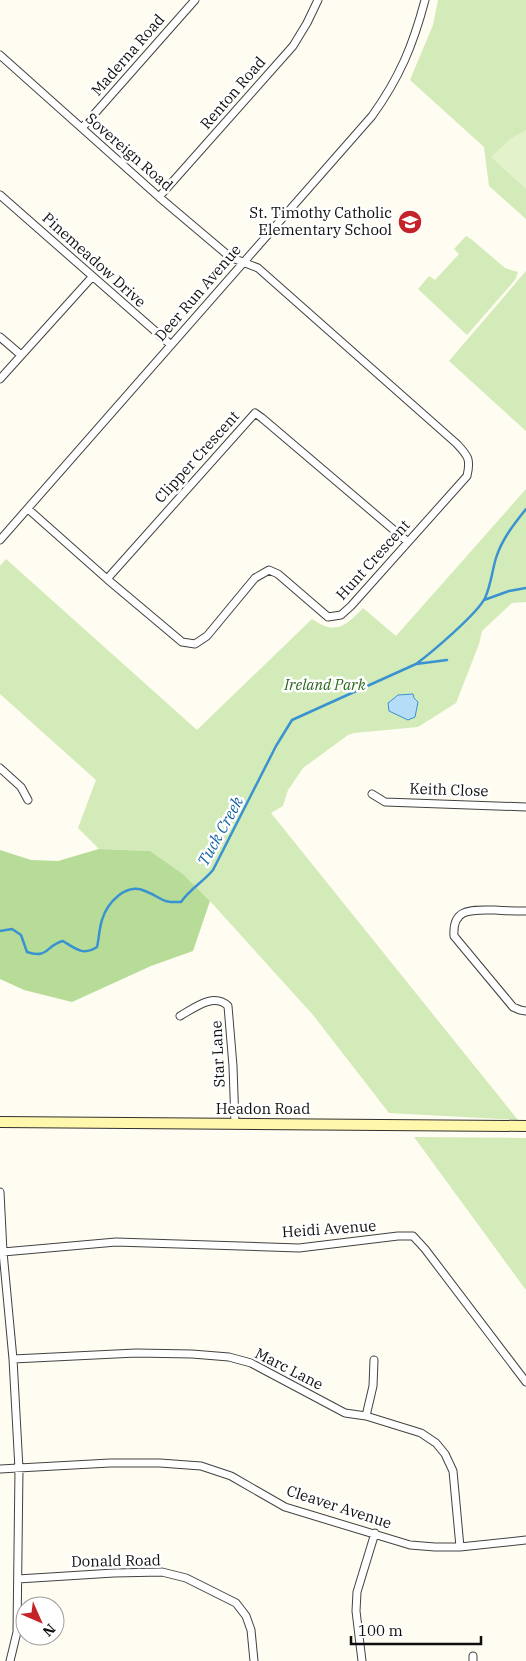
<svg xmlns="http://www.w3.org/2000/svg" width="526" height="1661" viewBox="0 0 526 1661" font-family="'IBM Plex Serif',serif">
<style>
.green{fill:#d2ebb9}
.forest{fill:#b6dc98}
.pitch{fill:#e4f2cb}
.water{fill:#b5ddf7;stroke:#3a92d0}
.lines{fill:none;stroke-linecap:round;stroke-linejoin:round}
.stream{stroke:#3a92d0;stroke-width:2.5}
.street-casing{stroke:#424242;stroke-width:9}
.secondary-casing{stroke:#313131;stroke-width:12}
.street{stroke:#fff;stroke-width:7}
.secondary{stroke:#fff7ac;stroke-width:10}
.labels{text-anchor:middle;stroke-width:5;stroke-linejoin:round;paint-order:stroke}
.street-label{font-size:15px;fill:#0f0f0f;stroke:#fff}
.poi-label{font-size:15px;fill:#0f0f0f;stroke:#fff;text-anchor:end}
.park-label{font-size:15px;font-style:italic;fill:#2c691d;stroke:#fff}
.water-label{font-size:16px;font-style:italic;fill:#1564a4;stroke:#fff}
</style>
<rect width="100%" height="100%" fill="#fffcf1"/>
<!-- green -->
<path class="green" d="M 438,0 L 526,0 L 526,219 L 489,186 L 484,147 L 410,80 L 433,25 Z
M 466,236 L 471,239 L 505,268 L 518,272 L 515,280 L 467,335 L 418,289 L 429,276 L 435,280 L 459,254 L 454,249 Z
M 526,271 L 526,431 L 449,361 Z
M 526,489 L 526,602 L 512,603 L 482,631 L 479,644 L 456,703 L 418,727 L 354,733 L 348,735 L 303,768 L 288,790 L 283,806 L 271,813 L 518,1120 L 389,1113 L 313,1015 L 210,901 L 183,874 L 150,851 L 99,849 L 78,828 L 96,780 L 0,694 L 0,566 L 6,559 L 197,730 L 312,619 C 335,635 345,627 363,608 L 396,636 Z
M 414,1137 L 526,1138 L 526,1290 Z"/>
<!-- forest -->
<path class="forest" d="M 99,849 L 150,851 L 183,874 L 210,901 L 193,951 L 151,966 L 72,1002 L 24,990 L 0,979 L 0,850 L 31,860 L 58,861 Z"/>
<!-- pitch -->
<path class="pitch" d="M 526,130 L 526,189 L 491,157 L 510,139 Z"/>
<!-- water -->
<path class="water" d="M 413,694 L 414,698 L 418,702 L 415,717 L 408,720 L 389,711 L 388,703 L 398,695 Z"/>
<g class="lines">
<!-- stream -->
<path class="stream" d="M 484,600 L 509,591 L 526,588
M 416,664 L 447,660
M 0,931 L 12,929 L 21,935 L 27,952 C 49,959 46,945 63,941 C 76,949 83,956 97,947 C 99,939 99,929 102,920 C 107,903 126,882 145,891 C 163,898 160,903 181,902 C 190,889 203,882 213,870 L 276,746 L 292,720 L 416,664 C 431,653 477,614 485,598 C 491,585 492,571 496,558 C 502,539 514,524 526,509"/>
<!-- street casing -->
<g class="street-casing">
<path id="street" d="M 0,55 L 159,197 L 230,257 L 258,268 L 457,444 C 468,456 471,459 467,476 L 351,606 L 341,615 L 328,617 L 278,574 L 269,570 L 255,578 L 207,636 L 195,644 L 182,642 L 107,579 L 28,509
M 82,128 L 195,0
M 0,195 L 171,345
M 159,197 L 293,46 L 307,23 L 318,0
M 0,337 L 21,355
M 0,379 L 92,277
M 0,540 L 372,116 C 400,77 413,45 425,0
M 107,579 L 255,413 L 262,418 L 408,542
M 0,768 L 21,787 L 28,800
M 372,794 L 385,802 L 526,807
M 526,911 C 516,911 505,911 495,910 C 473,910 452,907 454,936 L 513,1007 L 520,1010 L 526,1011
M 180,1016 C 194,1008 214,992 228,1006 L 233,1066 L 235,1124
M 0,1192 L 3,1252 L 13,1359 L 19,1469 L 17,1632 L 10,1661
M 3,1252 L 116,1242 L 299,1248 L 398,1236 L 413,1236 L 425,1249 L 526,1382
M 13,1359 L 136,1353 L 192,1354 L 229,1357 L 251,1363 L 345,1413 L 366,1416 L 421,1433 L 436,1443 L 445,1454 L 453,1471 L 460,1547
M 366,1416 L 373,1386 L 374,1360
M 0,1469 L 110,1463 L 160,1463 L 201,1466 L 231,1476 L 285,1507 L 410,1545 L 435,1547 L 460,1547 L 526,1540
M 18,1579 L 114,1573 L 162,1572 L 186,1578 L 236,1603 L 246,1616 L 251,1630 L 254,1661
M 473,1656 L 473,1661
M 362,1661 L 356,1611 L 357,1592 L 375,1533"/>
</g>
<!-- secondary casing -->
<g class="secondary-casing">
<path id="secondary" d="M 0,1122 L 526,1126"/>
</g>
<!-- street -->
<use href="#street" class="street"/>
<!-- secondary -->
<use href="#secondary" class="secondary"/>
</g>
<!-- icons -->
<defs>
<g id="school-disc" transform="scale(1.25)"><circle r="9.5" fill="#c32329" stroke="#fff"/><path d="M0-5L7-2L0 1L-7-2ZM-4 1L0 2.5L4 1V4Q0 6-4 4Z" fill="#fff"/></g>
</defs>
<g fill-rule="evenodd">
<use href="#school-disc" x="410" y="222"/>
</g>
<g class="labels">
<!-- street labels -->
<g class="street-label">
<text transform="translate(128 55) rotate(-49)" y="5">Maderna Road</text>
<text transform="translate(233 93) rotate(-49)" y="5">Renton Road</text>
<text transform="translate(129 152) rotate(41)" y="5">Sovereign Road</text>
<text transform="translate(94 260) rotate(42)" y="5">Pinemeadow Drive</text>
<text transform="translate(198 293) rotate(-49)" y="5">Deer Run Avenue</text>
<text transform="translate(197 457) rotate(-48)" y="5">Clipper Crescent</text>
<text transform="translate(373 560) rotate(-48)" y="5">Hunt Crescent</text>
<text transform="translate(449 790) rotate(2)" y="5">Keith Close</text>
<text transform="translate(218 1054) rotate(-93)" y="5">Star Lane</text>
<text x="263" y="1114">Headon Road</text>
<text transform="translate(329 1229) rotate(-4)" y="5">Heidi Avenue</text>
<text transform="translate(289 1369) rotate(27)" y="5">Marc Lane</text>
<text transform="translate(339 1507) rotate(18)" y="5">Cleaver Avenue</text>
<text transform="translate(116 1561) rotate(-1)" y="5">Donald Road</text>
</g>
<!-- poi labels -->
<g class="poi-label">
<text x="392" y="218">St. Timothy Catholic<tspan x="392" dy="17">Elementary School</tspan></text>
</g>
<!-- park labels -->
<g class="park-label">
<text x="325" y="690">Ireland Park</text>
</g>
<!-- water labels -->
<g class="water-label">
<text transform="translate(220 831) rotate(-61)" y="6">Tuck Creek</text>
</g>
</g>
<!-- north arrow -->
<g transform="translate(40 1621) rotate(135)"><circle r="24" fill="#ffffff" stroke="#9f9f9f"/>
<path d="M0-4L9 19L0 12L-9 19Z" fill="#c32329"/>
<text y="-8" font-size="14" font-weight="bold" text-anchor="middle" fill="#0f0f0f">N</text>
</g>
<!-- scale -->
<path d="M351 1636v8h130v-8" fill="none" stroke="#0f0f0f" stroke-width="2.5"/>
<text x="358" y="1636" font-size="15" fill="#0f0f0f" stroke="#ffffff" stroke-width="4" paint-order="stroke">100 m</text>
</svg>
